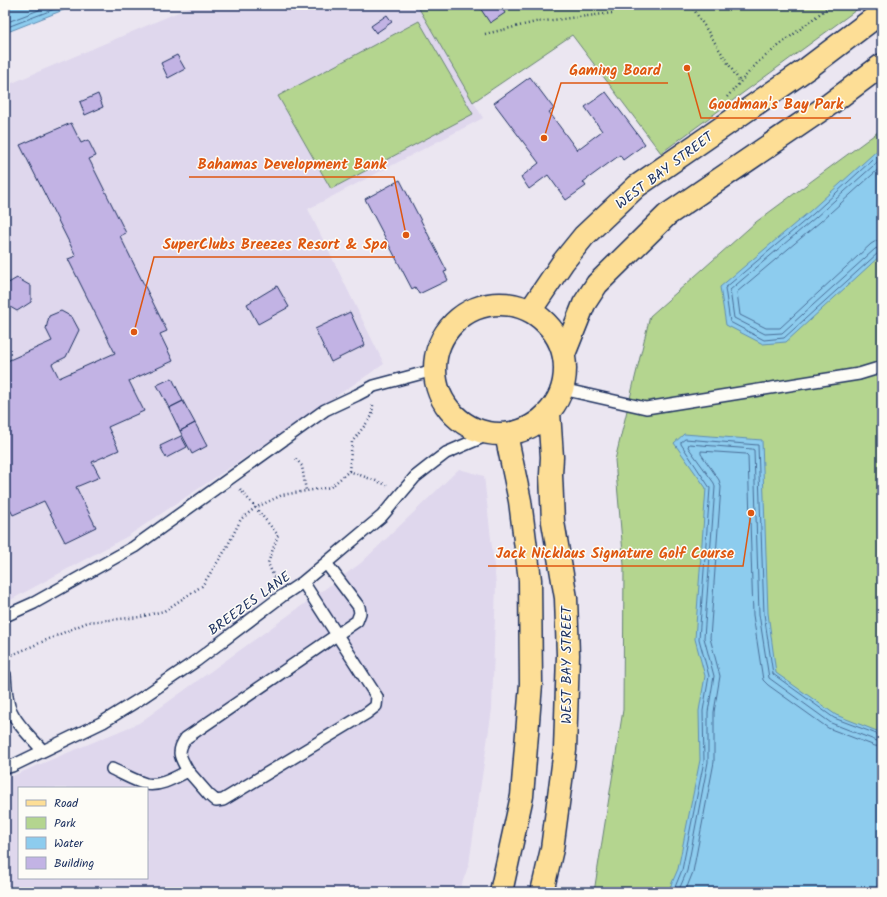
<svg xmlns="http://www.w3.org/2000/svg" width="887" height="897" viewBox="0 0 887 897" font-family="Kalam,sans-serif">
<style>
.built{fill:#dfd7ed;fill-rule:evenodd}
.green{fill:#b4d58f;stroke:#688276}
.water{fill:#8dccee;stroke:#5f8db4}
.lines{fill:none;stroke-linecap:round;stroke-linejoin:round}
.shore{stroke:#496e98;stroke-width:1}
.building{fill:#c2b3e4;stroke:#1b2f5e}
.service-casing{stroke:#1b2f5e;stroke-width:14}
.primary-casing{stroke:#1b2f5e;stroke-width:25}
.path{stroke:#1b2f5e;stroke-width:2.5;stroke-dasharray:1 3;stroke-linecap:butt}
.service{stroke:#fdfcf7;stroke-width:11}
.primary{stroke:#fdde96;stroke-width:22}
.labels{text-anchor:middle;stroke-width:3;stroke-linejoin:round;paint-order:stroke}
.street-label{font-size:14px;fill:#1b2f5e;stroke:#fdfcf7}
.leader{fill:none;stroke:#de5710;stroke-width:1.5}
.callout-dot{fill:#de5710;stroke:#fdfcf7;stroke-width:1.5}
.callout-label{font-size:15px;text-anchor:middle;font-weight:bold;fill:#de5710;stroke:#fdfcf7;stroke-width:3;stroke-linejoin:round;paint-order:stroke}
</style>
<rect width="100%" height="100%" fill="#ebe6f1"/>
<filter id="ink" filterUnits="userSpaceOnUse"><feTurbulence type="fractalNoise" baseFrequency=".025" numOctaves="2"/><feDisplacementMap in="SourceGraphic" scale="8" xChannelSelector="R" yChannelSelector="G"/><feConvolveMatrix kernelMatrix="1 2 1 2 8 2 1 2 1" color-interpolation-filters="sRGB"/></filter>
<g filter="url(#ink)">
<!-- built -->
<path class="built" d="M 195,5 L 417,5 L 483,118 L 308,209 L 384,364 L 128,536 L 5,603 L 5,86 Z
M 459,469 L 484,476 L 496,584 L 492,709 L 469,864 L 459,892 L 5,892 L 5,779 L 139,723 L 361,563 ZM 19,788 L 147,788 L 147,878 L 19,878 Z"/>
<!-- green -->
<path class="green" d="M 417,5 L 863,5 L 661,153 L 572,35 L 473,102 Z
M 419,21 L 473,114 L 331,189 L 278,96 Z
M 882,129 L 882,892 L 594,892 L 623,710 L 624,565 L 615,460 L 650,316 L 756,222 Z"/>
<!-- water -->
<path class="water" d="M 5,5 L 76,5 L 5,33 Z
M 882,146 L 882,254 L 786,342 L 763,344 L 726,325 L 720,287 L 810,211 Z
M 684,434 L 762,440 L 768,613 L 776,673 L 836,715 L 882,733 L 882,892 L 668,892 L 678,869 L 700,760 L 699,711 L 705,676 L 695,639 L 706,488 L 674,443 Z"/>
<g class="lines">
<!-- shore -->
<path class="shore" d="M 5,23 L 52,5
M 5,28 L 65,5
M 882,151 L 813,214 L 725,288 L 730,322 L 764,340 L 784,338 L 878,253 L 882,251
M 882,158 L 816,217 L 730,290 L 734,318 L 765,334 L 782,333 L 875,249 L 882,246
M 882,166 L 820,222 L 737,292 L 740,315 L 766,328 L 780,328 L 871,244 L 876,241 L 882,240
M 673,892 L 682,870 L 704,761 L 703,711 L 709,676 L 699,639 L 710,488 L 681,444 L 681,442 L 685,439 L 758,445 L 764,614 L 773,674 L 834,718 L 882,736
M 678,892 L 687,871 L 708,762 L 708,712 L 714,676 L 704,638 L 715,487 L 714,483 L 688,447 L 689,444 L 752,449 L 754,450 L 759,614 L 769,678 L 831,723 L 877,741 L 882,741
M 685,892 L 693,872 L 714,762 L 714,712 L 720,676 L 710,638 L 721,487 L 719,480 L 701,454 L 701,451 L 746,454 L 748,456 L 753,615 L 763,680 L 768,685 L 828,728 L 875,746 L 882,747"/>
</g>
<!-- building -->
<path class="building" d="M 478,5 L 500,5 L 505,13 L 490,23 Z
M 387,15 L 392,22 L 376,33 L 371,26 Z
M 177,55 L 185,69 L 168,78 L 161,63 Z
M 530,77 L 554,109 L 549,112 L 577,150 L 602,131 L 585,107 L 606,92 L 645,144 L 623,160 L 620,155 L 583,182 L 586,186 L 566,200 L 548,175 L 529,189 L 521,177 L 539,163 L 494,103 Z
M 98,94 L 103,107 L 85,115 L 80,102 Z
M 71,123 L 81,143 L 88,140 L 96,156 L 89,159 L 126,233 L 120,236 L 167,331 L 160,334 L 173,361 L 129,381 L 144,411 L 108,427 L 119,450 L 92,462 L 100,477 L 76,487 L 96,527 L 65,542 L 44,501 L 13,515 L 5,500 L 5,362 L 52,341 L 46,329 L 49,316 L 61,311 L 72,317 L 79,330 L 66,357 L 52,364 L 59,378 L 115,353 L 68,259 L 76,256 L 20,145 Z
M 400,180 L 447,271 L 444,272 L 448,280 L 419,294 L 415,287 L 412,289 L 365,199 Z
M 17,278 L 31,286 L 31,302 L 17,311 L 5,304 L 5,285 Z
M 277,286 L 289,307 L 258,324 L 247,304 Z
M 350,312 L 365,345 L 331,362 L 315,329 Z
M 172,378 L 183,401 L 169,408 L 157,385 Z
M 183,401 L 195,423 L 180,431 L 169,408 Z
M 195,423 L 207,446 L 192,454 L 180,431 Z
M 181,436 L 187,447 L 166,458 L 160,446 Z"/>
<g class="lines">
<!-- service casing -->
<g class="service-casing">
<path id="service" d="M 562,389 L 646,408 L 859,374 L 882,367
M 5,616 L 34,603 L 134,547 L 325,410 L 357,395 L 374,386 L 434,370
M 5,675 C 6,686 6,696 9,706 C 15,723 32,738 43,751
M 5,768 L 12,766 L 103,722 L 140,699 L 196,661 L 282,596 L 303,582 L 326,563 L 382,516 L 415,477 L 429,466 L 446,453 L 490,434
M 112,769 C 123,774 135,781 146,784 C 160,787 176,777 188,771 C 180,757 176,752 186,738 L 357,621 L 360,613 L 359,607 L 326,563
M 188,771 L 209,795 L 216,801 L 223,800 L 367,713 L 376,706 L 377,697 L 303,582"/>
</g>
<!-- primary casing -->
<g class="primary-casing">
<path id="primary" d="M435 369a65 65 0 1 1 130 0a65 65 0 1 1-130 0Z
M 530,311 L 563,262 L 584,236 L 637,186 L 808,68 L 882,12
M 564,354 L 584,304 L 597,284 L 667,215 L 830,104 L 882,65
M 501,892 L 522,796 L 531,684 L 530,580 L 520,501 L 506,434
M 542,892 L 552,849 L 565,750 L 568,655 L 566,598 L 553,522 L 551,475 L 552,457 L 549,412"/>
</g>
<!-- path -->
<path class="path" d="M 691,5 L 740,82
M 485,34 L 536,22 L 613,13
M 727,97 L 758,62 L 831,5
M 296,459 L 302,466 L 306,491
M 349,471 L 387,485
M 240,489 L 278,535 L 268,563 L 276,582
M 5,658 L 88,622 L 140,617 L 164,611 L 202,586 L 226,549 L 241,519 L 255,508 L 282,495 L 331,487 L 349,471 L 352,442 L 372,416 L 373,405"/>
<!-- service -->
<use href="#service" class="service"/>
<!-- primary -->
<use href="#primary" class="primary"/>
</g>
</g>
<g class="labels">
<!-- street labels -->
<g class="street-label">
<text transform="translate(664 170) rotate(-37)" y="5">WEST BAY STREET</text>
<text transform="translate(249 603) rotate(-36)" y="5">BREEZES LANE</text>
<text transform="translate(566 665) rotate(-90)" y="5">WEST BAY STREET</text>
</g>
</g>
<!-- callouts -->
<path class="leader" d="M544 138L561 83H668M687 68L701 118H851M406 235L394 177H189M134 332L154 257H395M751 513L743 566H488"/>
<g class="callout-dot">
<circle cx="544" cy="138" r="4"/>
<circle cx="687" cy="68" r="4"/>
<circle cx="406" cy="235" r="4"/>
<circle cx="134" cy="332" r="4"/>
<circle cx="751" cy="513" r="4"/>
</g>
<g class="callout-label">
<text x="615" y="75">Gaming Board</text>
<text x="776" y="109">Goodman's Bay Park</text>
<text x="292" y="169">Bahamas Development Bank</text>
<text x="275" y="249">SuperClubs Breezes Resort &amp; Spa</text>
<text x="615" y="558">Jack Nicklaus Signature Golf Course</text>
</g>
<!-- margin -->
<rect width="887" height="897" fill="none" stroke="#fdfcf7" stroke-width="20"/>
<rect x="10" y="10" width="867" height="877" fill="none" stroke="#1b2f5e" stroke-width="1.5" filter="url(#ink)"/>
<!-- legend -->
<rect x="18" y="787" width="130" height="92" fill="#fdfcf7" stroke="#a3aaba"/>
<rect x="26" y="800" width="20" height="6" fill="#fdde96" stroke="#a3aaba"/>
<text x="54" y="807" font-size="12" fill="#1b2f5e">Road</text>
<rect x="26" y="817" width="20" height="12" fill="#b4d58f" stroke="#a3aaba"/>
<text x="54" y="827" font-size="12" fill="#1b2f5e">Park</text>
<rect x="26" y="837" width="20" height="12" fill="#8dccee" stroke="#a3aaba"/>
<text x="54" y="847" font-size="12" fill="#1b2f5e">Water</text>
<rect x="26" y="857" width="20" height="12" fill="#c2b3e4" stroke="#a3aaba"/>
<text x="54" y="867" font-size="12" fill="#1b2f5e">Building</text>
</svg>
